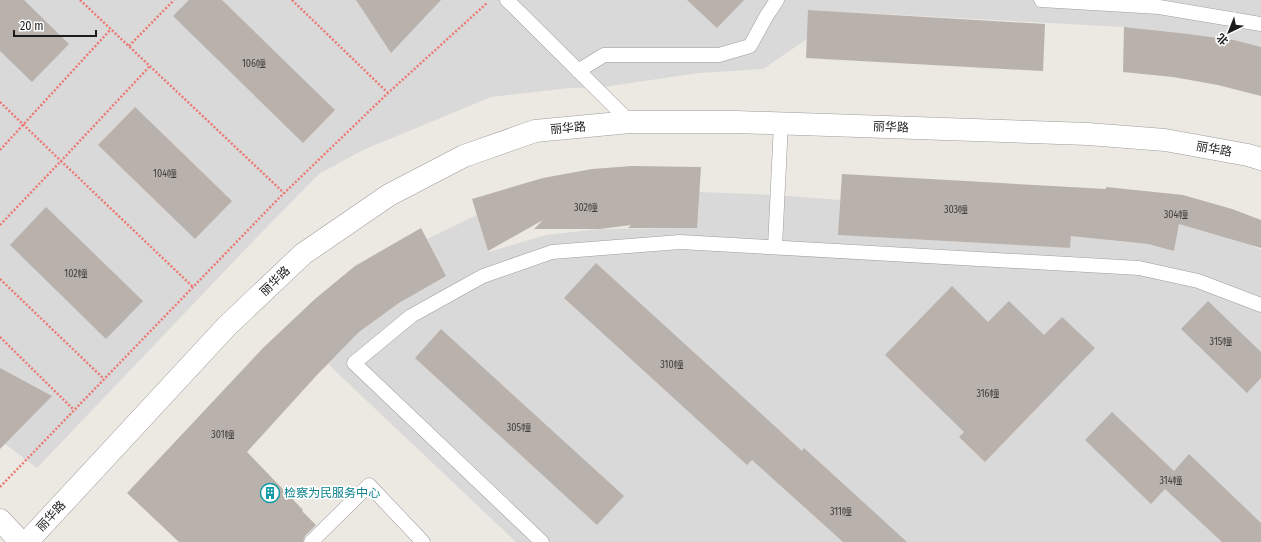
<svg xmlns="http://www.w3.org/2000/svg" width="1261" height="542" viewBox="0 0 1261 542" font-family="'Fira Sans Condensed','Noto Sans SC',sans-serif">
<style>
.residential{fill:#dad9d9}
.building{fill:#b9b1ac}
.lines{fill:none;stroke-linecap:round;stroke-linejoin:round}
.service-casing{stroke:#9d9d9d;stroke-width:15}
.minor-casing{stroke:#9d9d9d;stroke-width:23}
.tertiary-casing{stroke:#9d9d9d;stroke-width:23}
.path{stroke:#eb7974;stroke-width:2.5;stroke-dasharray:2 2;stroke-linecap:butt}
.service{stroke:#fff;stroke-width:14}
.minor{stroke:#fff;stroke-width:22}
.tertiary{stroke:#fff;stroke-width:22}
.labels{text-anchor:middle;stroke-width:3.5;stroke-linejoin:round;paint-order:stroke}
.number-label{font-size:10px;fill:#434140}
.street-label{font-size:12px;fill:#1c1c1c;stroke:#fff}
.culture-label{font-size:12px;fill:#0d838f;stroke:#fff;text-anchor:start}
</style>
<rect width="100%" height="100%" fill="#ece8e2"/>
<!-- residential -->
<path class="residential" d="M 0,0 L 1261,0 L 1261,47 L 1234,40 L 1180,33 L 1124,27 L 809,10 L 807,39 L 763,69 L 699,73 L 596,88 L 570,88 L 491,97 L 363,150 L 319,174 L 259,235 L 37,468 L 0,440 Z
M 699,192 L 777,195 L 840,200 L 839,235 L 1070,248 L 1072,218 L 1106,222 L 1106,240 L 1148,244 L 1174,251 L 1179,224 L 1250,245 L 1261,250 L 1261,542 L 516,542 L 328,364 L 359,332 L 399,303 L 445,276 L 427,239 L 477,215 L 489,252 L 546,235 L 600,229 L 696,228 Z"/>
<!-- building -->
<path class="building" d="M 0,0 L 24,0 L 69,44 L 32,82 L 0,51 Z
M 189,0 L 222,0 L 335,110 L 303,143 L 173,16 Z
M 356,0 L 441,0 L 391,53 Z
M 687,0 L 744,0 L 717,28 Z
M 808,10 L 1045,24 L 1043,71 L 806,58 Z
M 1124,27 L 1180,33 L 1234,40 L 1261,47 L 1261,96 L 1218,85 L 1173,77 L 1123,72 Z
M 135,107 L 232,201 L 195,239 L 98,145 Z
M 632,166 L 701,167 L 697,228 L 628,228 L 631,225 L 600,229 L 534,229 L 543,220 L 488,251 L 472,199 L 543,178 L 592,169 Z
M 842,174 L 1106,189 L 1106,187 L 1183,195 L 1232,209 L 1261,220 L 1261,248 L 1179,224 L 1174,251 L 1148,244 L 1071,236 L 1070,248 L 838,235 Z
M 46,207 L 143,301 L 106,339 L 10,245 Z
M 421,228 L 446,276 L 399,303 L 359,332 L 317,375 L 247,452 L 303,510 L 302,511 L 316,525 L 305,536 L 303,542 L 179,542 L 127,493 L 263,348 L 315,299 L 355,266 Z
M 596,263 L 802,451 L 804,448 L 907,542 L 843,542 L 752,460 L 747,465 L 564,298 Z
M 952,286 L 988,322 L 1009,301 L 1044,335 L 1062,317 L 1095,348 L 985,462 L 959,437 L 964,432 L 885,355 Z
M 1208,301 L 1261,352 L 1261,378 L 1247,393 L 1181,329 Z
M 441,329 L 624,496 L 597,525 L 415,358 Z
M 0,368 L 52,396 L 0,449 Z
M 1112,412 L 1174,471 L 1189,454 L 1261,523 L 1261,542 L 1222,542 L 1165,489 L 1151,504 L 1085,440 Z"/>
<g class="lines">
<!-- service casing -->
<g class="service-casing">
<path id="service" d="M 507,0 L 630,122
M 1041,0 L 1159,7 L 1261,24
M 578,71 L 604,55 L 719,55 L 750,46 L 767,15 L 777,0
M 775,247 L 781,123
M 311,542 L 369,485 L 423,542
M 542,542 L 354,363 L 411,316 L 483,276 L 552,252 L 680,242 L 1139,268 L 1198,281 L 1261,305"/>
</g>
<!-- minor casing -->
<g class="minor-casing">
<path id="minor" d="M 27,542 L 227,326 L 303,254 L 389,195 L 464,156 L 535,131 L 630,122 L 737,122 L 1088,134 L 1165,140 L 1248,155 L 1261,159"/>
</g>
<!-- tertiary casing -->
<g class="tertiary-casing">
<path id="tertiary" d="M 0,520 L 21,542"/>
</g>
<!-- path -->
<path class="path" d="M 80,0 L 284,193
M 292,0 L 388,93
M 129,46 L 174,0
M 0,102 L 61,161 L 150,66
M 0,150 L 111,29
M 0,225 L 61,161 L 193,287
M 0,279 L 104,379
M 0,337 L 74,410
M 0,487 L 278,199 L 388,93 L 487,3"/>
<!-- service -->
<use href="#service" class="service"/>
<!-- minor -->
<use href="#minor" class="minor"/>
<!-- tertiary -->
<use href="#tertiary" class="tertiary"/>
</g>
<!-- icons -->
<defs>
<g id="building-ring" transform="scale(1)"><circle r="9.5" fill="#fff" stroke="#0f9aa8" stroke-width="1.5"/><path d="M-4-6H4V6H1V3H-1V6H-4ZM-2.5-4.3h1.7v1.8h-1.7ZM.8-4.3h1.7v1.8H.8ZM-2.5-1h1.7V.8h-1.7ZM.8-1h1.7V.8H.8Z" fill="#0f9aa8"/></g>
</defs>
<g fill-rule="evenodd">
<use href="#building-ring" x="270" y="493"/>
</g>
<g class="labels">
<!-- number labels -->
<g class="number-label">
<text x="254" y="67">106幢</text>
<text x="165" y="177">104幢</text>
<text x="586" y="211">302幢</text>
<text x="956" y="213">303幢</text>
<text x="1176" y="218">304幢</text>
<text x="76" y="277">102幢</text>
<text x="1221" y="345">315幢</text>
<text x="672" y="368">310幢</text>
<text x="988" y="397">316幢</text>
<text x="519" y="431">305幢</text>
<text x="223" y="438">301幢</text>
<text x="1171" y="484">314幢</text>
<text x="841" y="515">311幢</text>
</g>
<!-- street labels -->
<g class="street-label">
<text transform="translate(891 127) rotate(2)" y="4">丽华路</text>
<text transform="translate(568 128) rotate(-5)" y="4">丽华路</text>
<text transform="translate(1214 149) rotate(10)" y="4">丽华路</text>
<text transform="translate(275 281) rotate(-44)" y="4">丽华路</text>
<text transform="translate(51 516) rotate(-47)" y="4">丽华路</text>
</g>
<!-- culture labels -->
<g class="culture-label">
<text x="284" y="497">检察为民服务中心</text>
</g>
</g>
<!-- north arrow -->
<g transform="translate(1229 32) rotate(223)" stroke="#ffffff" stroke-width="3" paint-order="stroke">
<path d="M0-3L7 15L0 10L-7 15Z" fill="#1c1c1c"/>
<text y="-6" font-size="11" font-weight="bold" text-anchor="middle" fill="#1c1c1c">北</text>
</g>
<!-- scale -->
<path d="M14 30v6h82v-6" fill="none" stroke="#1c1c1c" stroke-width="2"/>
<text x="20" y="30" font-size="12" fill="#1c1c1c" stroke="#ffffff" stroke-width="3" paint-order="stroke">20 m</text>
</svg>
